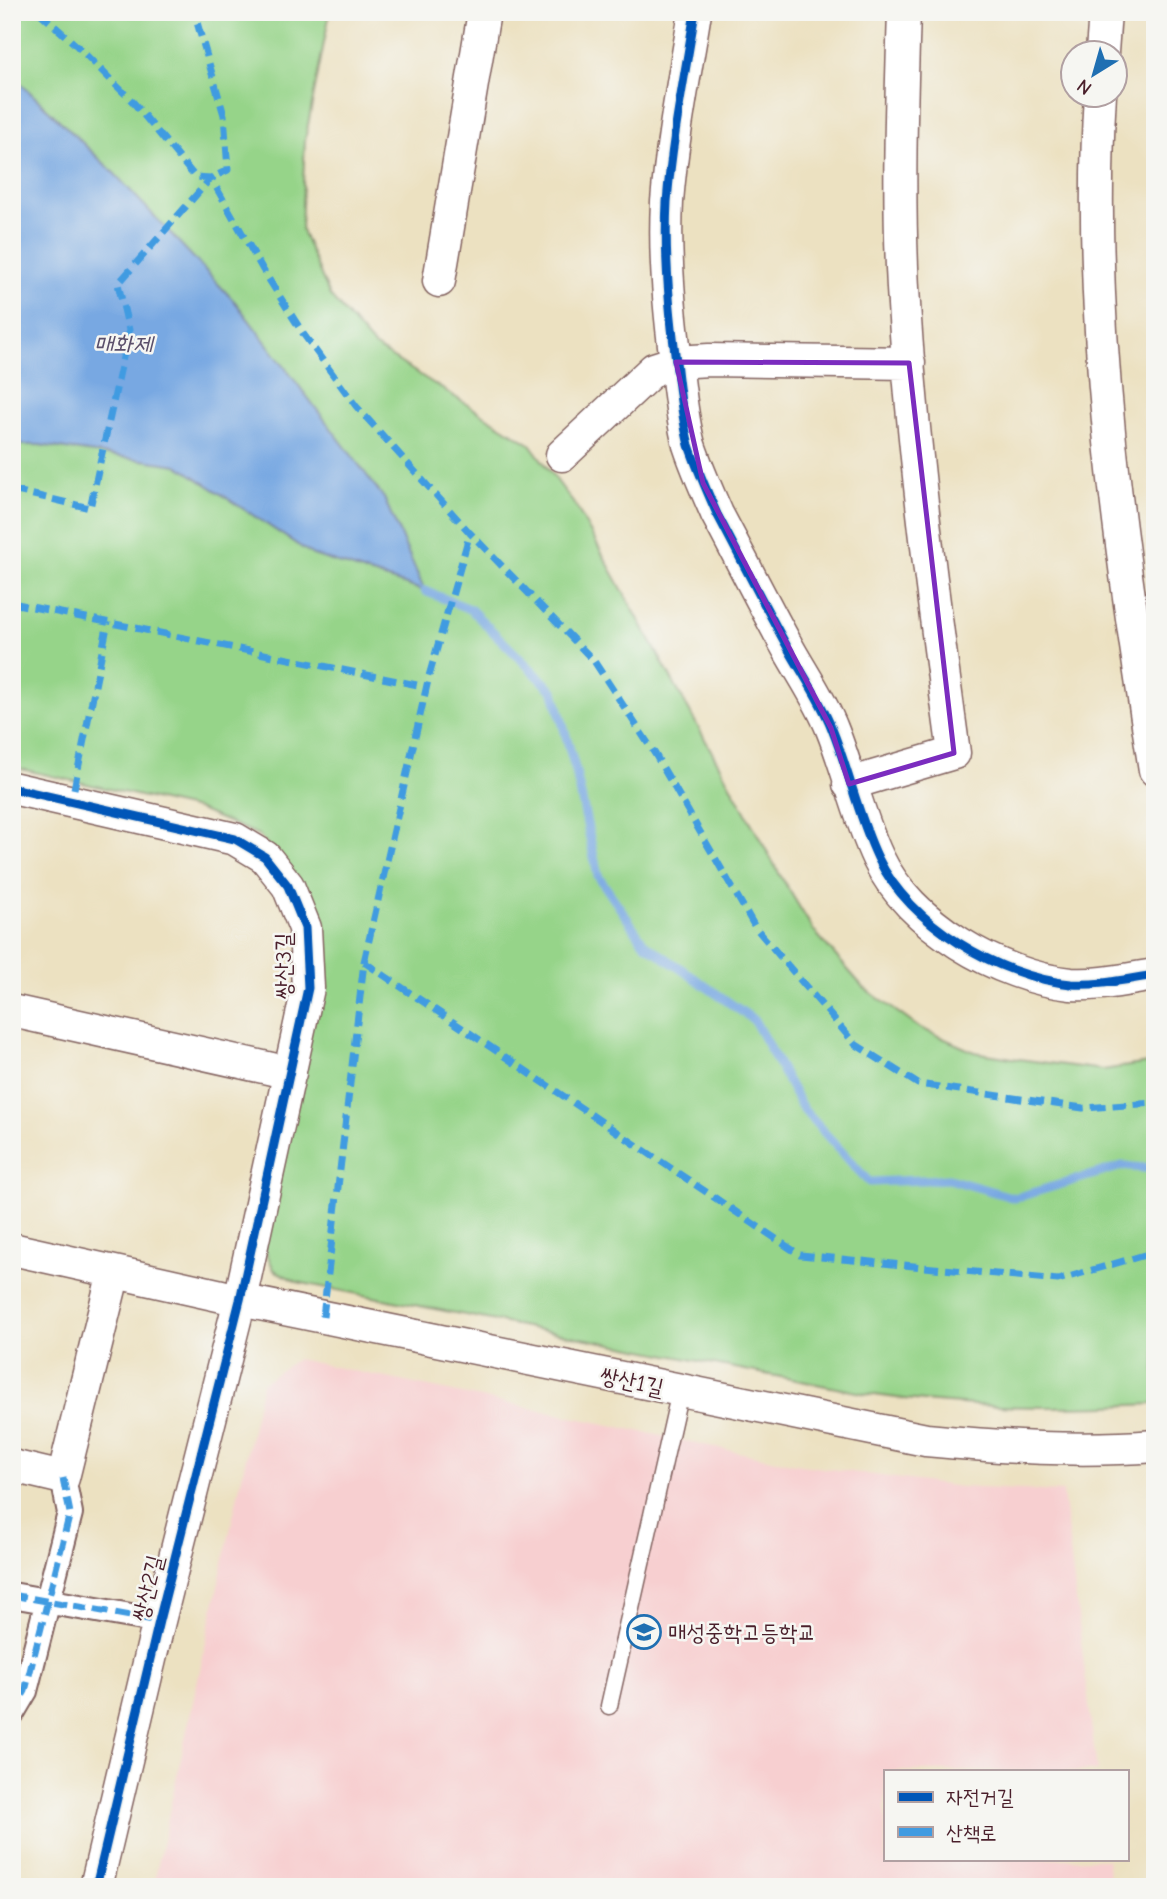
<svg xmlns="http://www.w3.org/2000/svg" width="1167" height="1899" viewBox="0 0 1167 1899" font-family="'Comic Neue','Poor Story',sans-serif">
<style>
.built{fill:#f7cfd0}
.green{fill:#96d489;stroke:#707a5a;stroke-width:2}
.water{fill:#78a8e2;stroke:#616486;stroke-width:2}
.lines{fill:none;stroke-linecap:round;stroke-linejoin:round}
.stream{stroke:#78a8e2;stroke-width:9}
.service-casing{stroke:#836360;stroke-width:19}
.pedestrian-casing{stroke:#836360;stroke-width:28}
.minor-casing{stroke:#836360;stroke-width:35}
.service{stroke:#fff;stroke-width:16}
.pedestrian{stroke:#fff;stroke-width:24}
.minor{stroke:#fff;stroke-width:32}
.quiet{stroke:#409be1;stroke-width:7;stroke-dasharray:14 7;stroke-linecap:butt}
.cycleway-casing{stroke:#f6f6f2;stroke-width:13}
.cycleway{stroke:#0057b8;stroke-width:9}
.marked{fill:none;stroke:#7b2cbf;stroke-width:5;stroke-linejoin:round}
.labels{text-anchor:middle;stroke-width:5;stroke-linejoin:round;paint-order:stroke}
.street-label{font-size:23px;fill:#4a1f2b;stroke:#f6f6f2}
.poi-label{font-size:23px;fill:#4a1f2b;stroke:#f6f6f2;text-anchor:start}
.water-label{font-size:24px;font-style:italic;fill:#5a4f6b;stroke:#f6f6f2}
</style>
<rect width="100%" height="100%" fill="#f6f6f2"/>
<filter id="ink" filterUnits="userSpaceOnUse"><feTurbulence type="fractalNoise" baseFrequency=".0143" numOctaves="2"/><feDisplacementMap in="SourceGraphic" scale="14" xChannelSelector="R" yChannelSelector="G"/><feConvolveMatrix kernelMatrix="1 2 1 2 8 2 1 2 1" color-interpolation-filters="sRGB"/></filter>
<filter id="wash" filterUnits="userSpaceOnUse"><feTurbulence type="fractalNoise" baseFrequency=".00686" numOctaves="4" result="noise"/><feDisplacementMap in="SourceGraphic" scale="28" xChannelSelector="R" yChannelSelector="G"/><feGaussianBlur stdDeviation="1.57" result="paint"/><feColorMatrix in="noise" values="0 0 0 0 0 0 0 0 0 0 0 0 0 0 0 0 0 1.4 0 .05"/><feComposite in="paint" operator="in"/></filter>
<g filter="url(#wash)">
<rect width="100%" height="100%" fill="#ece1c1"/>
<!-- built -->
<path class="built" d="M 297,1359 L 795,1464 L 960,1487 L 1063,1492 L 1097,1771 L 885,1771 L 885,1859 L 1107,1859 L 1111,1887 L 153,1887 L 262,1383 Z"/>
<!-- green -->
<path class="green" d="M 12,12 L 330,12 L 305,140 L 301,228 L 330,296 L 374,346 L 530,444 L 577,508 L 780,875 L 814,931 L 863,987 L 918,1027 L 974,1052 L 1018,1059 L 1103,1070 L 1155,1062 L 1155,1404 C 1054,1409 967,1409 867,1394 L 297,1282 L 274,1270 L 264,1248 L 319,934 L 311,899 L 259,835 L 197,809 L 12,767 Z"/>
<!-- water -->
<path class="water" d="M 12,75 L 113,172 L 236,303 L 384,498 L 425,591 L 313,555 L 177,465 L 39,445 L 12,445 Z"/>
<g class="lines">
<!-- stream -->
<path class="stream" d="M 425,591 L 470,609 L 554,692 L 576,772 L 598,876 L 644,943 L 754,1020 L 803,1109 L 869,1182 L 949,1179 L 1015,1198 L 1122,1166 L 1155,1169"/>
</g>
</g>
<g filter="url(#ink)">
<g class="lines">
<!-- service casing -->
<g class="service-casing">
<path id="service" d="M 609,1706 L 680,1391"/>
</g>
<!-- pedestrian casing -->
<g class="pedestrian-casing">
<path id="pedestrian" d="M 12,1595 L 159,1621
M 12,1713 L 25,1691 L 70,1513 L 63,1478"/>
</g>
<!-- minor casing -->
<g class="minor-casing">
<path id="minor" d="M 695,12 C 685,75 672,138 667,202 C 664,255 669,308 676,361 C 679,389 682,418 689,445 C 697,469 707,491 717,514 C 741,559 764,605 789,650 C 803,675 821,701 832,729 C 849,771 858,816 878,858 C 909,924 999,977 1071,984 C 1098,986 1128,979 1155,975
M 1102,52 L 1105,12
M 1100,94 C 1086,321 1120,546 1155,770
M 439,281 L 484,12
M 562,455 L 654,369 L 676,362 L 709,360 L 909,363
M 849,784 L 954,753 C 933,599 912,444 903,288 C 898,197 901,104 904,12
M 12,788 L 235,839 L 265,857 L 288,886 L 305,928 L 308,988 L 240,1300 L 159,1621 L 96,1887
M 12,1011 L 290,1073
M 12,1249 L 240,1300 L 926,1440 C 1002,1447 1078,1452 1155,1446
M 12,1466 L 63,1478 L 114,1272"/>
</g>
<!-- service -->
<use href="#service" class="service"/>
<!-- pedestrian -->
<use href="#pedestrian" class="pedestrian"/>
<!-- minor -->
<use href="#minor" class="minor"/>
<!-- quiet -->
<path class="quiet" d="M 39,12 L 77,46 L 133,102 L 195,177 L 211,178 L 228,170 L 224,115 L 194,12
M 12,490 L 90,508 L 129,330 L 118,284 L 211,178 L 263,270 L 304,335 L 356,406 L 470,533 L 594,661 L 655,754 L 755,927 L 855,1044 L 918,1084 L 1083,1108 L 1155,1103
M 12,603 L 427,687
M 74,789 L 108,622
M 364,962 L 800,1255 L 1058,1280 L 1155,1252
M 323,1317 L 364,962 L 429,676 L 470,533
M 12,1595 L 159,1621
M 12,1713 L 25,1691 L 70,1513 L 63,1478"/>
<!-- cycleway casing -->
<g class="cycleway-casing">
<path id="cycleway" d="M 695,12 C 685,75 672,138 667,202 C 664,255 669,308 676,361 C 679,389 682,418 689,445 C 697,469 707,491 717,514 C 741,559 764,605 789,650 C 803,675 821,701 832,729 C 849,771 858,816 878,858 C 909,924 999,977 1071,984 C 1098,986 1128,979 1155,975
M 12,788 L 235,839 L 265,857 L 288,886 L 305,928 L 308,988 L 240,1300 L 159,1621 L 96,1887"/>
</g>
<!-- cycleway -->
<use href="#cycleway" class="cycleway"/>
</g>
</g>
<!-- marked area -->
<path class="marked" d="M 676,362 L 909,363 L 954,753 L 849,784 L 831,728 L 703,483 Z"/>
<!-- icons -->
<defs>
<g id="school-ring" transform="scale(1.75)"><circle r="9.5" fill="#f6f6f2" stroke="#1f6fb2" stroke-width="1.5"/><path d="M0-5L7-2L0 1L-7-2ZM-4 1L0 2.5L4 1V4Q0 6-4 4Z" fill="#1f6fb2"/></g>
</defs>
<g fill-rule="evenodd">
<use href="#school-ring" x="644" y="1632"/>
</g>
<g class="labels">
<!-- street labels -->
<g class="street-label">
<text transform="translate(283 966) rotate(-90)" y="8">쌍산3길</text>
<text transform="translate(632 1381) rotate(12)" y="8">쌍산1길</text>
<text transform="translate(147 1588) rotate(-76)" y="8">쌍산2길</text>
</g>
<!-- poi labels -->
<g class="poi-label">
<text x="668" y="1640">매성중학고등학교</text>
</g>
<!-- water labels -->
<g class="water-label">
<text x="123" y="352">매화제</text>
</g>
</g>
<!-- margin -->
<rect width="1167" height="1899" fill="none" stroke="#f6f6f2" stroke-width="42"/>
<!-- legend -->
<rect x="884" y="1770" width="245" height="91" fill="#f6f6f2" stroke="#b1a0a2" stroke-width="2"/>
<rect x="898" y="1792" width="35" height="10" fill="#0057b8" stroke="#b1a0a2" stroke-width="2"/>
<text x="946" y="1804" font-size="21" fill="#4a1f2b">자전거길</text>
<rect x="898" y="1827" width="35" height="10" fill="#409be1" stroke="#b1a0a2" stroke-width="2"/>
<text x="946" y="1840" font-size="21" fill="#4a1f2b">산책로</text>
<!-- north arrow -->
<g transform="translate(1094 74) rotate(217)"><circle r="33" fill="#f6f6f2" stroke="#b1a0a2" stroke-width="2"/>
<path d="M0-5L12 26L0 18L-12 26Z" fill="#1f6fb2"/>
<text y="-10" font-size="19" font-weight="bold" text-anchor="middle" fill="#4a1f2b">N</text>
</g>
</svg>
